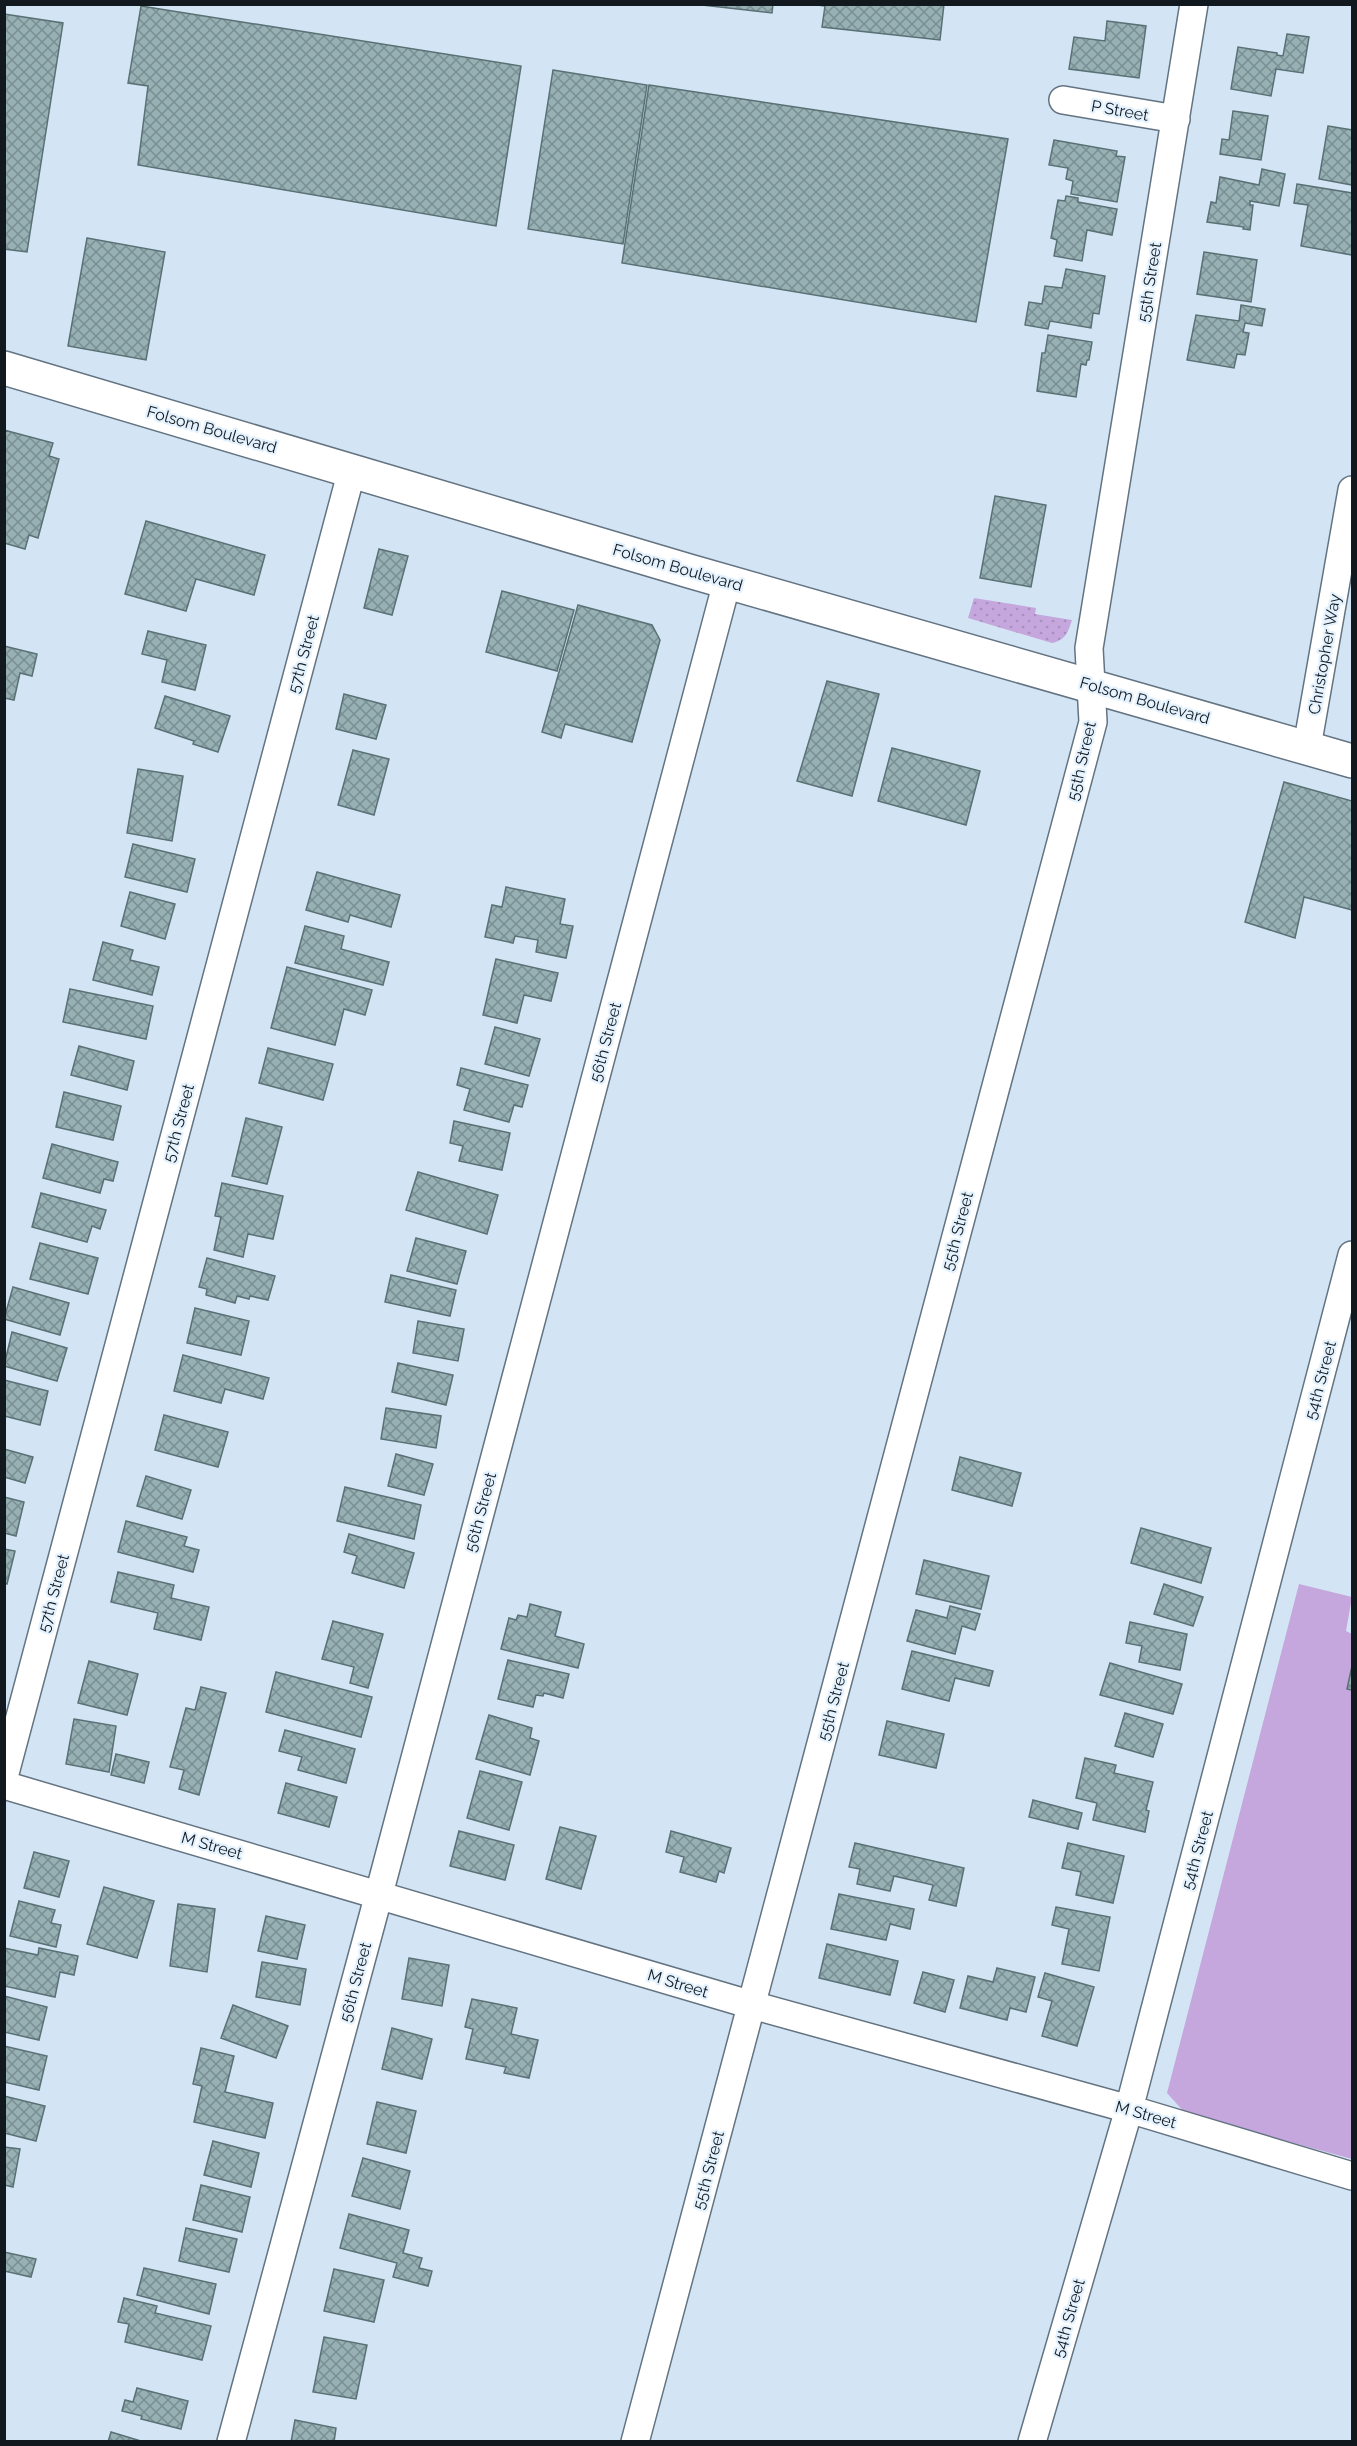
<svg xmlns="http://www.w3.org/2000/svg" width="1357" height="2446" viewBox="0 0 1357 2446" font-family="Raleway,sans-serif">
<style>
.grass{fill:url(#grass-dots)}
.pitch{fill:#c5a7dd}
.building{fill:url(#building-cross-hatch);stroke:#597175;stroke-width:1.5}
.lines{fill:none;stroke-linecap:round;stroke-linejoin:round}
.minor-casing{stroke:#637381;stroke-width:30}
.major-casing{stroke:#637381;stroke-width:36}
.minor{stroke:#fff;stroke-width:27}
.major{stroke:#fff;stroke-width:33}
.labels{text-anchor:middle;stroke-width:4.5;stroke-linejoin:round;paint-order:stroke}
.street-label{font-size:16px;fill:#12191e;stroke:#e3f2fe}
</style>
<defs>
<pattern id="grass-dots" width="8" height="8" patternUnits="userSpaceOnUse" patternTransform="scale(1.5)"><rect width="8" height="8" fill="#c5a7dd"/><path d="M2 2h.1M6 6h.1" fill="none" stroke="#a88fbd" stroke-width="1.8" stroke-linecap="round"/></pattern>
<pattern id="building-cross-hatch" width="8" height="8" patternUnits="userSpaceOnUse" patternTransform="scale(1.5)"><rect width="8" height="8" fill="#96b0b4"/><path d="M0 0l8 8M0 8l8-8" fill="none" stroke="#798e92"/></pattern>
</defs>
<rect width="100%" height="100%" fill="#d3e5f5"/>
<!-- grass -->
<path class="grass" d="M 974,598 L 1036,608 L 1035,614 L 1072,620 C 1068,632 1066,640 1052,643 L 968,618 Z"/>
<!-- pitch -->
<path class="pitch" d="M 1299,1584 L 1352,1597 L 1346,1631 L 1352,1634 L 1352,1666 L 1347,1689 L 1352,1690 L 1352,2159 L 1185,2113 L 1167,2093 Z"/>
<!-- building -->
<path class="building" d="M 693,4 L 773,4 L 772,13 Z
M 810,4 L 944,4 L 940,40 L 822,27 L 825,6 Z
M 141,6 L 521,66 L 496,226 L 138,165 L 148,86 L 128,83 Z
M 4,14 L 63,23 L 27,252 L 4,249 Z
M 1107,21 L 1146,26 L 1139,78 L 1069,69 L 1074,37 L 1105,41 Z
M 1287,34 L 1309,37 L 1303,73 L 1276,69 L 1271,96 L 1231,89 L 1238,47 L 1277,53 L 1277,55 L 1283,56 Z
M 553,70 L 647,85 L 623,244 L 528,229 Z
M 649,85 L 1008,139 L 976,322 L 622,263 Z
M 1233,111 L 1268,116 L 1261,160 L 1220,154 L 1222,139 L 1229,140 Z
M 1328,126 L 1352,130 L 1352,185 L 1319,179 Z
M 1054,140 L 1117,151 L 1116,156 L 1125,157 L 1117,202 L 1071,194 L 1073,181 L 1066,179 L 1068,168 L 1049,165 Z
M 1262,169 L 1285,174 L 1279,206 L 1250,201 L 1250,205 L 1253,205 L 1250,230 L 1243,229 L 1244,227 L 1207,222 L 1211,202 L 1216,203 L 1220,177 L 1259,185 Z
M 1297,184 L 1352,193 L 1352,255 L 1301,246 L 1308,205 L 1294,203 Z
M 1066,196 L 1078,198 L 1078,202 L 1117,209 L 1112,235 L 1087,230 L 1082,261 L 1054,256 L 1057,240 L 1051,238 L 1058,200 L 1065,201 Z
M 87,238 L 165,252 L 146,360 L 68,346 Z
M 1204,252 L 1257,260 L 1251,302 L 1197,294 Z
M 1066,269 L 1105,276 L 1099,314 L 1093,313 L 1091,328 L 1050,321 L 1048,329 L 1025,325 L 1029,302 L 1042,304 L 1045,286 L 1062,288 Z
M 1241,305 L 1265,309 L 1262,326 L 1245,323 L 1243,332 L 1249,333 L 1245,355 L 1237,354 L 1234,368 L 1187,360 L 1196,315 L 1239,321 Z
M 1048,335 L 1092,342 L 1089,360 L 1087,360 L 1086,365 L 1081,364 L 1076,397 L 1037,391 L 1042,353 L 1045,353 Z
M 4,430 L 53,443 L 49,456 L 59,459 L 38,538 L 29,535 L 25,549 L 4,543 Z
M 995,496 L 1046,505 L 1031,587 L 980,578 Z
M 146,521 L 265,555 L 254,595 L 196,579 L 186,611 L 125,594 Z
M 379,549 L 408,556 L 392,615 L 364,608 Z
M 502,591 L 574,610 L 557,671 L 486,652 Z
M 578,605 L 652,625 L 660,640 L 632,742 L 565,724 L 561,738 L 542,732 Z
M 148,631 L 206,645 L 195,690 L 162,682 L 167,660 L 142,654 Z
M 4,646 L 37,654 L 32,676 L 20,673 L 14,700 L 4,698 Z
M 827,681 L 879,694 L 852,796 L 797,781 Z
M 344,694 L 386,705 L 376,739 L 336,729 Z
M 165,696 L 230,716 L 218,752 L 193,744 L 194,741 L 155,728 Z
M 892,748 L 980,771 L 966,825 L 878,801 Z
M 353,750 L 389,759 L 374,815 L 338,805 Z
M 138,769 L 183,776 L 172,841 L 127,833 Z
M 1284,782 L 1352,801 L 1352,910 L 1304,897 L 1295,938 L 1245,922 Z
M 133,844 L 195,859 L 187,892 L 125,877 Z
M 317,872 L 400,895 L 391,927 L 350,915 L 348,922 L 306,910 Z
M 506,887 L 565,899 L 560,924 L 573,926 L 566,958 L 536,952 L 538,940 L 515,936 L 513,943 L 485,937 L 492,905 L 502,907 Z
M 130,892 L 175,904 L 165,939 L 121,926 Z
M 305,926 L 344,936 L 341,949 L 389,962 L 383,985 L 295,963 Z
M 103,942 L 133,950 L 130,960 L 159,967 L 152,995 L 93,980 Z
M 496,959 L 558,973 L 551,1001 L 524,995 L 517,1023 L 483,1015 Z
M 287,967 L 372,990 L 365,1015 L 344,1009 L 335,1045 L 271,1028 Z
M 70,989 L 153,1006 L 146,1039 L 63,1022 Z
M 495,1027 L 540,1039 L 529,1076 L 485,1064 Z
M 79,1046 L 134,1061 L 127,1090 L 71,1075 Z
M 268,1048 L 333,1064 L 323,1100 L 259,1083 Z
M 461,1068 L 528,1085 L 522,1107 L 514,1105 L 509,1122 L 464,1110 L 470,1089 L 457,1085 Z
M 64,1092 L 121,1106 L 113,1140 L 56,1127 Z
M 246,1118 L 282,1127 L 267,1184 L 232,1176 Z
M 454,1121 L 510,1133 L 502,1170 L 459,1161 L 463,1146 L 450,1143 Z
M 52,1144 L 118,1162 L 113,1181 L 104,1179 L 100,1193 L 43,1178 Z
M 418,1172 L 498,1195 L 487,1234 L 406,1210 Z
M 222,1183 L 283,1196 L 273,1239 L 248,1234 L 243,1257 L 214,1250 L 221,1217 L 215,1216 Z
M 41,1193 L 106,1210 L 100,1229 L 92,1226 L 87,1242 L 32,1227 Z
M 416,1238 L 466,1251 L 457,1284 L 407,1271 Z
M 40,1243 L 98,1258 L 88,1294 L 30,1279 Z
M 207,1258 L 275,1276 L 268,1300 L 250,1296 L 249,1299 L 237,1296 L 235,1303 L 206,1295 L 207,1289 L 199,1287 Z
M 391,1275 L 456,1290 L 450,1316 L 385,1302 Z
M 13,1287 L 69,1303 L 60,1335 L 4,1319 Z
M 195,1308 L 249,1321 L 241,1355 L 187,1343 Z
M 418,1321 L 464,1329 L 458,1361 L 413,1353 Z
M 12,1332 L 67,1348 L 57,1381 L 4,1366 Z
M 183,1355 L 269,1378 L 263,1399 L 225,1389 L 221,1403 L 174,1391 Z
M 398,1363 L 453,1375 L 446,1405 L 392,1392 Z
M 4,1380 L 48,1391 L 40,1425 L 4,1416 Z
M 386,1408 L 441,1416 L 436,1448 L 381,1439 Z
M 164,1415 L 228,1432 L 218,1467 L 155,1450 Z
M 4,1449 L 33,1457 L 25,1483 L 4,1477 Z
M 396,1454 L 433,1464 L 424,1495 L 388,1486 Z
M 960,1457 L 1021,1473 L 1012,1506 L 952,1490 Z
M 146,1476 L 191,1490 L 182,1519 L 137,1506 Z
M 345,1487 L 421,1505 L 414,1539 L 337,1521 Z
M 4,1497 L 24,1502 L 16,1536 L 4,1533 Z
M 126,1521 L 187,1537 L 184,1546 L 199,1550 L 193,1572 L 118,1552 Z
M 1141,1528 L 1211,1548 L 1201,1583 L 1131,1563 Z
M 349,1534 L 414,1553 L 404,1588 L 352,1573 L 357,1556 L 344,1552 Z
M 4,1549 L 15,1551 L 7,1584 L 4,1583 Z
M 924,1560 L 989,1576 L 981,1609 L 916,1594 Z
M 118,1572 L 174,1585 L 171,1598 L 209,1607 L 201,1640 L 154,1629 L 158,1613 L 111,1602 Z
M 1164,1584 L 1203,1597 L 1193,1626 L 1154,1614 Z
M 530,1604 L 561,1612 L 555,1636 L 584,1644 L 578,1668 L 501,1649 L 509,1618 L 516,1620 L 518,1615 L 527,1617 Z
M 950,1606 L 980,1614 L 975,1630 L 962,1626 L 955,1654 L 907,1641 L 916,1610 L 947,1618 Z
M 333,1621 L 383,1634 L 368,1688 L 350,1683 L 354,1667 L 322,1659 Z
M 1130,1622 L 1187,1634 L 1180,1670 L 1139,1662 L 1142,1646 L 1126,1643 Z
M 912,1651 L 993,1671 L 989,1686 L 955,1678 L 949,1701 L 902,1689 Z
M 508,1660 L 569,1674 L 563,1698 L 544,1693 L 543,1696 L 536,1695 L 533,1707 L 498,1699 Z
M 89,1661 L 138,1674 L 127,1715 L 78,1703 Z
M 1110,1663 L 1182,1684 L 1173,1714 L 1100,1695 Z
M 1352,1666 L 1352,1690 L 1347,1689 Z
M 276,1672 L 372,1697 L 361,1737 L 266,1712 Z
M 201,1687 L 226,1693 L 199,1795 L 179,1789 L 184,1770 L 170,1767 L 186,1708 L 195,1710 Z
M 1125,1713 L 1163,1724 L 1153,1757 L 1115,1746 Z
M 489,1715 L 532,1728 L 530,1738 L 539,1741 L 530,1775 L 476,1759 Z
M 74,1719 L 116,1726 L 109,1772 L 66,1764 Z
M 887,1721 L 944,1734 L 936,1768 L 879,1755 Z
M 285,1730 L 355,1749 L 346,1783 L 298,1770 L 302,1757 L 279,1751 Z
M 116,1754 L 149,1762 L 144,1783 L 111,1775 Z
M 1085,1758 L 1116,1765 L 1114,1773 L 1153,1782 L 1146,1810 L 1149,1811 L 1145,1832 L 1093,1820 L 1097,1803 L 1076,1798 Z
M 480,1771 L 522,1782 L 509,1830 L 467,1818 Z
M 286,1783 L 337,1797 L 329,1827 L 278,1813 Z
M 1033,1800 L 1082,1813 L 1078,1829 L 1029,1817 Z
M 560,1827 L 596,1836 L 581,1889 L 546,1879 Z
M 459,1831 L 514,1845 L 505,1880 L 450,1866 Z
M 671,1831 L 731,1848 L 724,1873 L 719,1871 L 716,1882 L 680,1872 L 684,1857 L 666,1852 Z
M 855,1843 L 964,1868 L 956,1906 L 929,1900 L 933,1885 L 894,1876 L 890,1891 L 857,1884 L 860,1869 L 849,1867 Z
M 1068,1843 L 1124,1856 L 1113,1903 L 1076,1895 L 1081,1872 L 1062,1868 Z
M 34,1852 L 69,1861 L 59,1897 L 24,1888 Z
M 104,1887 L 154,1901 L 137,1958 L 87,1944 Z
M 839,1894 L 914,1909 L 910,1929 L 890,1924 L 886,1940 L 831,1929 Z
M 19,1901 L 55,1910 L 51,1923 L 61,1925 L 56,1947 L 10,1936 Z
M 178,1904 L 215,1909 L 207,1972 L 170,1966 Z
M 1056,1907 L 1110,1917 L 1099,1971 L 1062,1964 L 1069,1929 L 1052,1925 Z
M 266,1916 L 305,1925 L 297,1959 L 258,1951 Z
M 827,1944 L 898,1961 L 890,1995 L 819,1978 Z
M 4,1948 L 38,1955 L 39,1948 L 78,1956 L 74,1975 L 60,1972 L 55,1997 L 4,1986 Z
M 409,1958 L 449,1965 L 442,2006 L 402,1999 Z
M 262,1962 L 306,1969 L 300,2005 L 256,1997 Z
M 997,1968 L 1035,1977 L 1026,2012 L 1010,2008 L 1007,2020 L 960,2008 L 968,1976 L 993,1982 Z
M 923,1972 L 954,1980 L 945,2012 L 914,2003 Z
M 1045,1973 L 1094,1987 L 1077,2046 L 1042,2036 L 1052,2001 L 1038,1997 Z
M 4,1996 L 47,2007 L 39,2040 L 4,2032 Z
M 472,1999 L 517,2008 L 511,2034 L 538,2040 L 529,2078 L 504,2073 L 506,2067 L 466,2059 L 473,2029 L 465,2027 Z
M 233,2005 L 288,2026 L 276,2058 L 221,2038 Z
M 392,2028 L 432,2039 L 422,2079 L 382,2069 Z
M 4,2046 L 47,2056 L 39,2090 L 4,2082 Z
M 201,2048 L 234,2056 L 225,2092 L 273,2103 L 265,2138 L 194,2122 L 202,2086 L 193,2084 Z
M 4,2096 L 45,2106 L 36,2141 L 4,2133 Z
M 377,2102 L 416,2111 L 406,2153 L 367,2144 Z
M 213,2141 L 259,2153 L 251,2187 L 204,2175 Z
M 4,2147 L 20,2149 L 13,2187 L 4,2185 Z
M 363,2158 L 410,2171 L 400,2209 L 352,2196 Z
M 201,2185 L 250,2197 L 242,2232 L 193,2220 Z
M 349,2214 L 409,2230 L 403,2253 L 422,2258 L 419,2268 L 432,2271 L 428,2286 L 393,2277 L 397,2263 L 340,2248 Z
M 186,2228 L 237,2239 L 229,2272 L 179,2261 Z
M 4,2252 L 36,2259 L 31,2277 L 4,2271 Z
M 144,2268 L 216,2284 L 209,2314 L 137,2295 Z
M 334,2269 L 384,2280 L 374,2322 L 324,2311 Z
M 124,2298 L 157,2306 L 155,2313 L 211,2326 L 202,2360 L 125,2342 L 129,2324 L 118,2322 Z
M 324,2337 L 367,2345 L 356,2399 L 313,2392 Z
M 137,2388 L 188,2401 L 181,2429 L 141,2419 L 142,2416 L 122,2411 L 125,2400 L 133,2402 Z
M 295,2420 L 336,2428 L 334,2442 L 291,2442 Z
M 111,2432 L 144,2442 L 108,2442 Z"/>
<g class="lines">
<!-- minor casing -->
<g class="minor-casing">
<path id="minor" d="M 1063,100 L 1176,119
M 1307,747 L 1352,490
M 4,1777 L 352,470
M 4,1785 L 752,2005 L 1129,2109 L 1352,2176
M 231,2442 L 379,1894 L 727,582
M 635,2442 L 1093,722 L 1089,648 L 1194,4
M 1032,2442 L 1129,2109 L 1352,1255"/>
</g>
<!-- major casing -->
<g class="major-casing">
<path id="major" d="M 4,368 L 689,571 L 1352,761"/>
</g>
<!-- minor -->
<use href="#minor" class="minor"/>
<!-- major -->
<use href="#major" class="major"/>
</g>
<g class="labels">
<!-- street labels -->
<g class="street-label">
<text transform="translate(1120 110) rotate(10)" y="6">P Street</text>
<text transform="translate(1149 282) rotate(-81)" y="6">55th Street</text>
<text transform="translate(212 429) rotate(16)" y="6">Folsom Boulevard</text>
<text transform="translate(678 567) rotate(16)" y="6">Folsom Boulevard</text>
<text transform="translate(303 654) rotate(-75)" y="6">57th Street</text>
<text transform="translate(1324 654) rotate(-80)" y="6">Christopher Way</text>
<text transform="translate(1145 700) rotate(16)" y="6">Folsom Boulevard</text>
<text transform="translate(1081 761) rotate(-77)" y="6">55th Street</text>
<text transform="translate(605 1042) rotate(-75)" y="6">56th Street</text>
<text transform="translate(178 1123) rotate(-75)" y="6">57th Street</text>
<text transform="translate(957 1231) rotate(-75)" y="6">55th Street</text>
<text transform="translate(1320 1380) rotate(-75)" y="6">54th Street</text>
<text transform="translate(480 1512) rotate(-75)" y="6">56th Street</text>
<text transform="translate(53 1593) rotate(-75)" y="6">57th Street</text>
<text transform="translate(833 1701) rotate(-75)" y="6">55th Street</text>
<text transform="translate(212 1845) rotate(16)" y="6">M Street</text>
<text transform="translate(1197 1850) rotate(-75)" y="6">54th Street</text>
<text transform="translate(355 1982) rotate(-75)" y="6">56th Street</text>
<text transform="translate(678 1983) rotate(17)" y="6">M Street</text>
<text transform="translate(1146 2114) rotate(16)" y="6">M Street</text>
<text transform="translate(708 2170) rotate(-75)" y="6">55th Street</text>
<text transform="translate(1068 2318) rotate(-74)" y="6">54th Street</text>
</g>
</g>
<!-- border -->
<rect width="1357" height="2446" fill="none" stroke="#12191e" stroke-width="12"/>
</svg>
